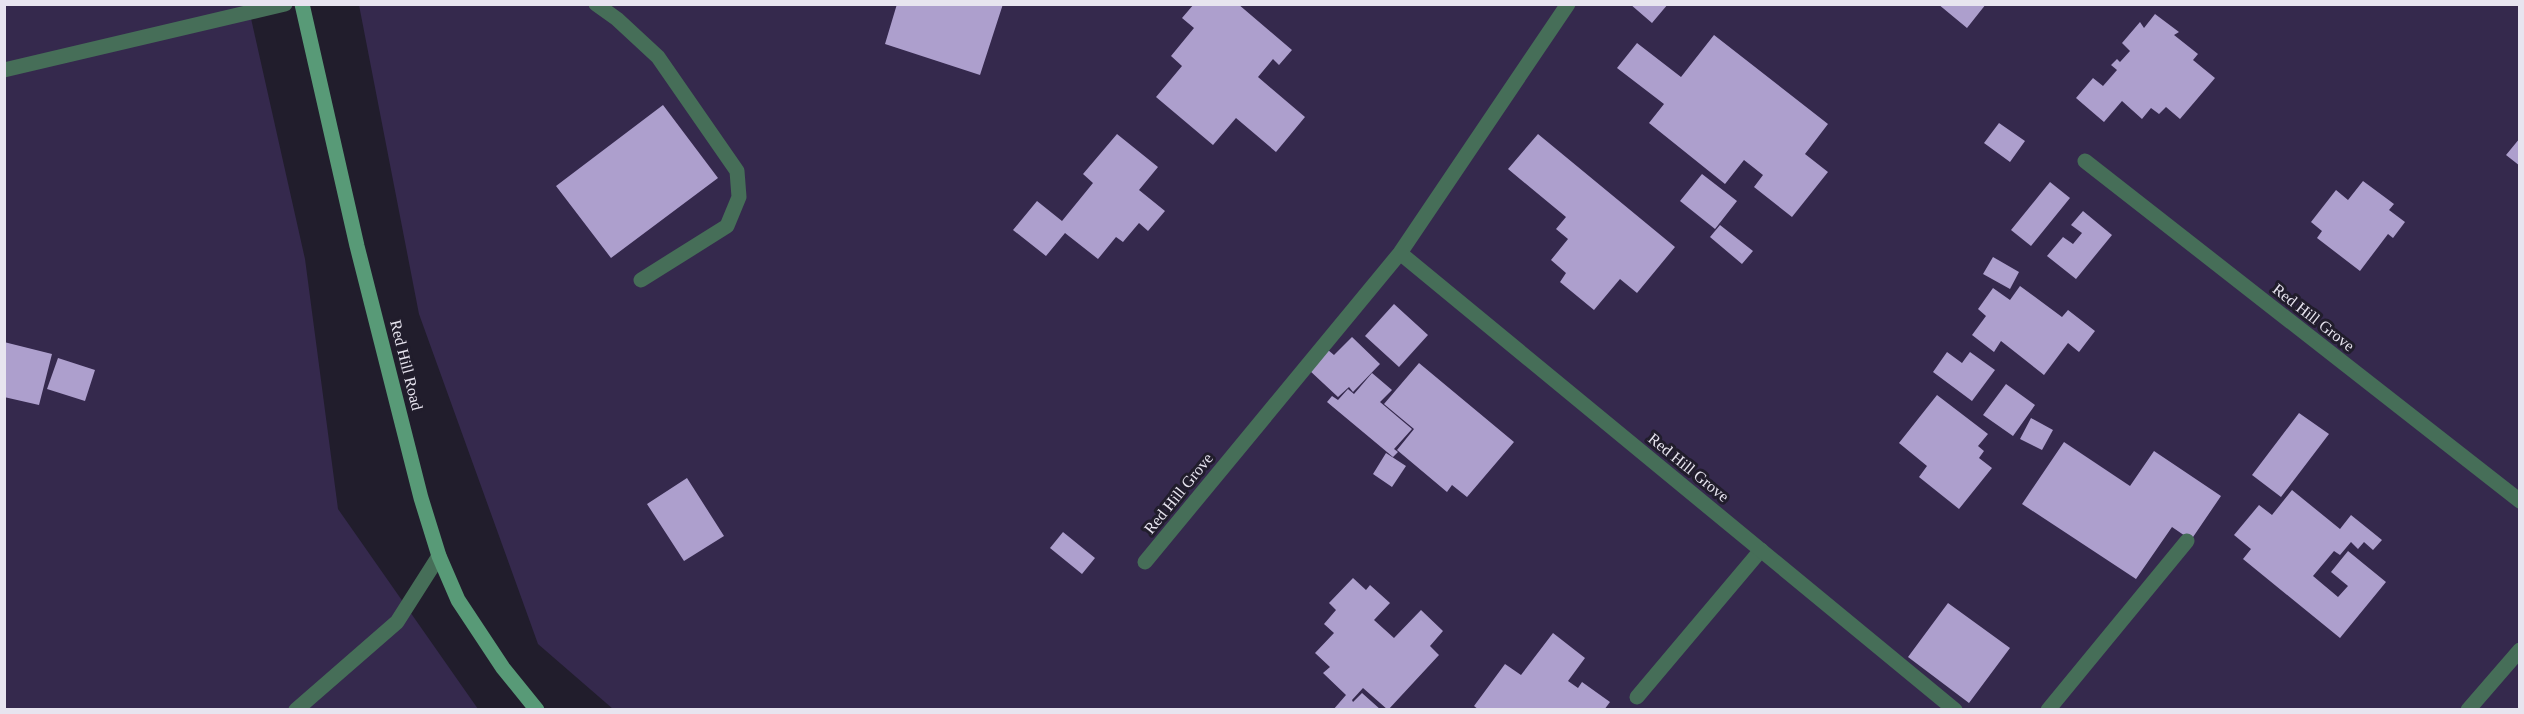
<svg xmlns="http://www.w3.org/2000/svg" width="2524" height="714" viewBox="0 0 2524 714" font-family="'Times New Roman',serif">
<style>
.green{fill:#35294d}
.building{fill:#ad9fcd}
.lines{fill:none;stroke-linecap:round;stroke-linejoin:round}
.lane{stroke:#466e58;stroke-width:15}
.street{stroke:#466e58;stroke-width:15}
.secondary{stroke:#589a77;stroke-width:15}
.labels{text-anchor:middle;stroke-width:6;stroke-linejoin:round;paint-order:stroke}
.street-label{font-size:16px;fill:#e7e4ef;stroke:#211d2c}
</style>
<rect width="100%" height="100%" fill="#211d2c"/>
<!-- green -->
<path class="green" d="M 4,5 L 248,5 L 305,259 L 338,509 L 478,709 L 5,709 Z
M 359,5 L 2519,5 L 2519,709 L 613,709 L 538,644 L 419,314 Z"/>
<!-- building -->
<path class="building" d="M 897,4 L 1003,4 L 980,75 L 885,44 Z
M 1194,4 L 1238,4 L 1292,50 L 1279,65 L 1273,59 L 1258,77 L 1305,117 L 1276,152 L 1236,118 L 1213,145 L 1156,97 L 1182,66 L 1171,56 L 1194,28 L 1182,18 Z
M 1630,4 L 1668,4 L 1652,23 Z
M 1938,4 L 1986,4 L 1967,28 Z
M 2155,14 L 2179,32 L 2174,35 L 2198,54 L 2193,60 L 2215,78 L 2180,119 L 2166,107 L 2159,114 L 2151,108 L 2142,119 L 2122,101 L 2104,122 L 2076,98 L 2093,78 L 2103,86 L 2117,70 L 2111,65 L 2117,59 L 2120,62 L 2130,51 L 2122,43 L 2140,22 L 2144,28 Z
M 1714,35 L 1828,124 L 1805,154 L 1828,172 L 1792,217 L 1754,187 L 1763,175 L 1744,160 L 1725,184 L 1649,123 L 1664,104 L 1617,68 L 1637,43 L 1681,77 Z
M 663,105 L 718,178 L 611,258 L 556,186 Z
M 1999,123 L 2025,141 L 2010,162 L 1984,143 Z
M 1117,134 L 1158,167 L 1139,190 L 1165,211 L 1148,231 L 1139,223 L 1123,242 L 1116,237 L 1098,259 L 1065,233 L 1046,256 L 1013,230 L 1037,201 L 1062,221 L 1093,183 L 1083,174 Z
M 1538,134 L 1675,247 L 1637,293 L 1620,279 L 1594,310 L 1560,282 L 1566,273 L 1551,260 L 1568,239 L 1556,229 L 1566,217 L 1508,169 Z
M 2520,138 L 2520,166 L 2506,155 Z
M 1702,174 L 1737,201 L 1715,229 L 1680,201 Z
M 2363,181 L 2394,204 L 2389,210 L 2405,222 L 2393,238 L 2388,234 L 2360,271 L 2317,238 L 2322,231 L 2311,222 L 2336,190 L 2348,200 Z
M 2050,182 L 2070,198 L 2031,246 L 2011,230 Z
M 2083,211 L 2112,235 L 2076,279 L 2047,256 L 2063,237 L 2073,244 L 2082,233 L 2071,225 Z
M 1720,225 L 1753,251 L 1742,264 L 1710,237 Z
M 1993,257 L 2019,272 L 2010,289 L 1983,274 Z
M 2020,286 L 2062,317 L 2068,310 L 2095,331 L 2079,352 L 2068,343 L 2044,375 L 2001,341 L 1994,352 L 1972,335 L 1986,316 L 1978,309 L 1993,288 L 2010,300 Z
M 1394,304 L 1428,335 L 1399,367 L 1365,336 Z
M 1352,337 L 1380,364 L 1353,392 L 1349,387 L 1338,397 L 1309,370 L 1328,350 L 1334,355 Z
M 4,342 L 52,354 L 39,405 L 4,397 Z
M 1947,352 L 1962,363 L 1970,352 L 1995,370 L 1972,401 L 1933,372 Z
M 58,358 L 95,370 L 85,401 L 47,389 Z
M 1419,363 L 1514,442 L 1467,497 L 1452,485 L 1447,492 L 1397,450 L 1414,429 L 1384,404 Z
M 1372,373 L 1392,390 L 1380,402 L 1412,429 L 1394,449 L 1398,452 L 1393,457 L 1327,402 L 1332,396 L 1338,400 L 1348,389 L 1354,394 Z
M 2006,384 L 2035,405 L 2013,436 L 1983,415 Z
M 1937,395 L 1988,434 L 1978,446 L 1984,451 L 1979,458 L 1992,468 L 1959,509 L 1919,477 L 1927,466 L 1899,443 Z
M 2299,413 L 2329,434 L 2281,497 L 2252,475 Z
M 2031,418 L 2053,430 L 2042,450 L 2020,439 Z
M 2064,442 L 2130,486 L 2154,451 L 2221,496 L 2191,540 L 2172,527 L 2136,579 L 2022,504 Z
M 1386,453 L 1406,466 L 1392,487 L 1373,474 Z
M 687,478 L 724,536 L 684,561 L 647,504 Z
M 2292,490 L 2340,529 L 2351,515 L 2382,540 L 2373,550 L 2364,542 L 2358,549 L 2351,542 L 2340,555 L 2334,551 L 2313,576 L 2338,597 L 2348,586 L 2331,572 L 2348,551 L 2386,582 L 2340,638 L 2243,559 L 2251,549 L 2234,535 L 2259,505 L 2272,515 Z
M 1063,532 L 1095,558 L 1082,574 L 1050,548 Z
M 1353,578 L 1366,590 L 1370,585 L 1390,603 L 1374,620 L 1394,638 L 1421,610 L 1443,631 L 1430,646 L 1439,655 L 1388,710 L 1363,688 L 1352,700 L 1353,702 L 1362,693 L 1381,710 L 1333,710 L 1346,695 L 1323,673 L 1330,667 L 1315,653 L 1334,633 L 1324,624 L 1336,610 L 1329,603 Z
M 1948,603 L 2010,648 L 1969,703 L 1908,657 Z
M 1553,633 L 1585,658 L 1568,681 L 1578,688 L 1582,682 L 1610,702 L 1604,710 L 1479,710 L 1474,706 L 1505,664 L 1521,675 Z"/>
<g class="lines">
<!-- lane -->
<path class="lane" d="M 596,4 L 617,19 L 658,57 L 737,171 L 739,197 L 727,226 L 641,280
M 1637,697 L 1761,550
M 296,710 L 397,622 L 439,556
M 2048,710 L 2187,541"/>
<!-- street -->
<path class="street" d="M 4,70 L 285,4
M 2085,161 L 2520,501
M 1400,253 L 1955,710
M 1145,562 L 1400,253 L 1568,4
M 2468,710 L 2520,650"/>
<!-- secondary -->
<path class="secondary" d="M 302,4 L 357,246 L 421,498 L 439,556 L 458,600 L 503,668 L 537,710"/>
</g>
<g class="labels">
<!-- street labels -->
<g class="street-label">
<text transform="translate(2314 317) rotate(38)" y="6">Red Hill Grove</text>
<text transform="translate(407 365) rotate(76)" y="6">Red Hill Road</text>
<text transform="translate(1689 467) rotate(39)" y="6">Red Hill Grove</text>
<text transform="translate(1178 493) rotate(-51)" y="6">Red Hill Grove</text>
</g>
</g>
<!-- border -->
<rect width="2524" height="714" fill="none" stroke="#e7e4ef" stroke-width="12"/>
</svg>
